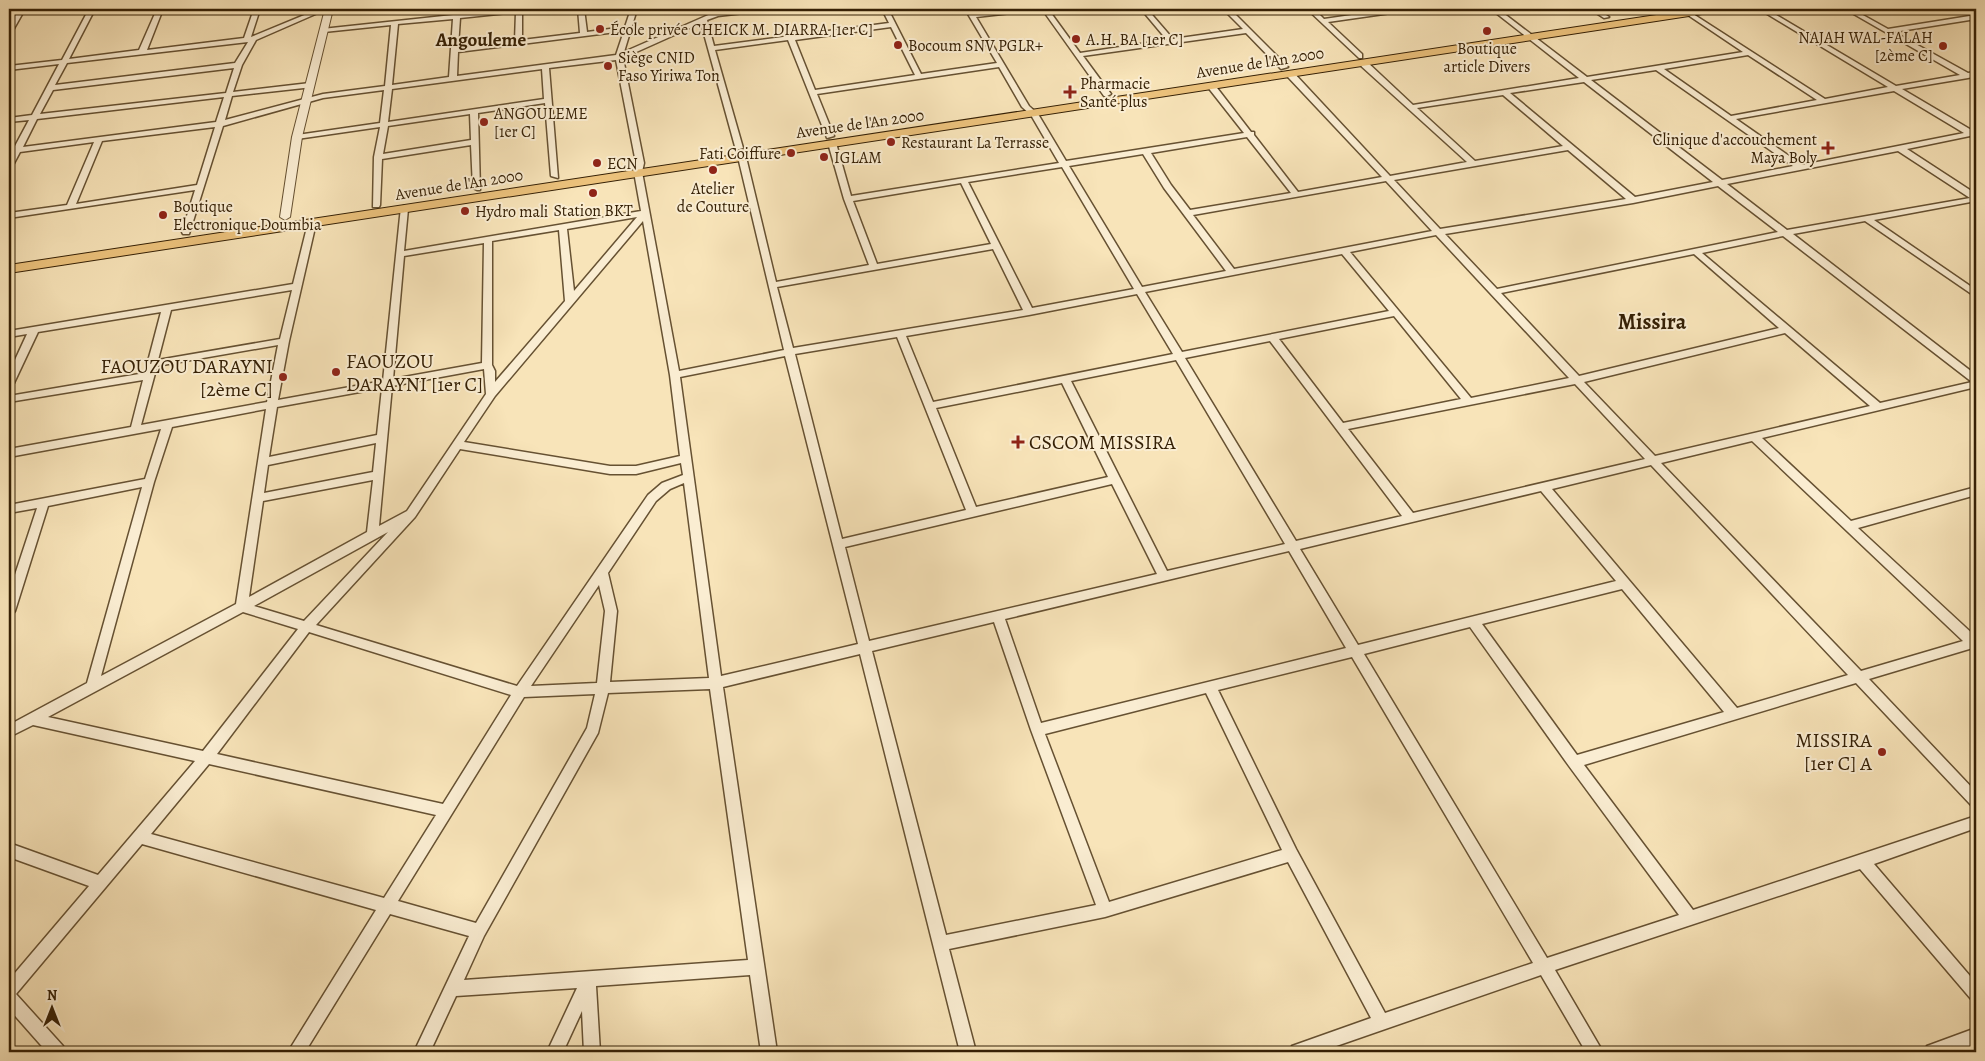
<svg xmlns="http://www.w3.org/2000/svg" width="1985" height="1061" viewBox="0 0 1985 1061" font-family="Alegreya,serif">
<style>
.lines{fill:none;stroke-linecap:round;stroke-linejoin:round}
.minor-casing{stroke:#665132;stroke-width:3}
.tertiary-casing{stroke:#665132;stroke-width:2}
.primary-casing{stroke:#352005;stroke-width:2}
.minor{fill:#faedd2;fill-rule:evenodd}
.tertiary{fill:#faedd2;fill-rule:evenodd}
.primary{fill:#ecc27c;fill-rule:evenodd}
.poi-dot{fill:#8f2418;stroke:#faedd2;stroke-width:2}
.labels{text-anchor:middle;stroke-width:4;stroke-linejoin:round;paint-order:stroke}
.far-poi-label{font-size:16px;fill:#352005;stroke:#faedd2;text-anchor:start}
.far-street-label{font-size:16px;fill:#352005;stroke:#faedd2}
.far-quarter-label{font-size:19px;font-weight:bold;fill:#352005;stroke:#faedd2}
.poi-label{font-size:20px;fill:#352005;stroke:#faedd2;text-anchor:start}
.quarter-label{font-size:22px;font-weight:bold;fill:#352005;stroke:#faedd2}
</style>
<rect width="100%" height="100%" fill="#f8e4b9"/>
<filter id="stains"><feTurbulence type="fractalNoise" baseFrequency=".004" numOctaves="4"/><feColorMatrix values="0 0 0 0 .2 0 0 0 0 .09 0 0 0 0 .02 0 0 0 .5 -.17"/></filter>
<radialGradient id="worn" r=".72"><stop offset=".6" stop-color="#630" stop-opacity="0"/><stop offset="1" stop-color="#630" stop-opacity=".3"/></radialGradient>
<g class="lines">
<!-- minor casing -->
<g class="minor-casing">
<path id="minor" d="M 19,9 L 25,9 L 12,32 L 9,34 L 9,26 Z
M 89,9 L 95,9 L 69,59 L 139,50 L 157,9 L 163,9 L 147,50 L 244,38 L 254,9 L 260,9 L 251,37 L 319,9 L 327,9 L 256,40 L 242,65 L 233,92 L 310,83 L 313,83 L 313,87 L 232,96 L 225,120 L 323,94 L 385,86 L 391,25 L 324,32 L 322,31 L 322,29 L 453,15 L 454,9 L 460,9 L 460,14 L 522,9 L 522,40 L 580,33 L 578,9 L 584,9 L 587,32 L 625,27 L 631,9 L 637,9 L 624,52 L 722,9 L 730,9 L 728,11 L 764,9 L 761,11 L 718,16 L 707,20 L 714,46 L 889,23 L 882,9 L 888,9 L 921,74 L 997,63 L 965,9 L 971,9 L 974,14 L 1015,9 L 1033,9 L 1030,11 L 976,17 L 1029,106 L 1038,114 L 1066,161 L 1244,133 L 1207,86 L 1211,84 L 1214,84 L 1251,132 L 1254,132 L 1254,135 L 1298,192 L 1382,177 L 1287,76 L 1287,72 L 1293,72 L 1390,176 L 1467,162 L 1360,65 L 1360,61 L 1366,61 L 1413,105 L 1579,78 L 1491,9 L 1498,9 L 1587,77 L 1743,52 L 1685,13 L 1690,12 L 1825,99 L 1888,87 L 1759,9 L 1766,9 L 1896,86 L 1960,75 L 1845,9 L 1852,9 L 1888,29 L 1976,15 L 1976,19 L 1894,32 L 1968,73 L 1976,72 L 1976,76 L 1968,78 L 1902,89 L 1973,131 L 1976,131 L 1976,138 L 1970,136 L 1907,149 L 1976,194 L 1976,201 L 1874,220 L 1976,290 L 1976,297 L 1865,221 L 1793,234 L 1976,375 L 1976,387 L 1762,438 L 1851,521 L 1976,487 L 1976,495 L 1858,528 L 1976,637 L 1976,647 L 1869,679 L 1976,792 L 1976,807 L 1971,805 L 1856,683 L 1584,765 L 1693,910 L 1976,816 L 1976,828 L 1874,864 L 1976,983 L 1976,1002 L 1971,999 L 1860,869 L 1555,970 L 1603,1052 L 1586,1052 L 1541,975 L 1319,1052 L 1290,1052 L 1292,1046 L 1371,1018 L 1288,862 L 1105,917 L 949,949 L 976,1052 L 960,1052 L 860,654 L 723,687 L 777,1052 L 761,1052 L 750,975 L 596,986 L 600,1052 L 584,1052 L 582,1011 L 563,1052 L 547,1052 L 577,988 L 456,996 L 430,1052 L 414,1052 L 469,936 L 390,914 L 305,1052 L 288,1052 L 376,910 L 142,844 L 16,994 L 63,1046 L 65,1052 L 47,1052 L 9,1009 L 9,980 L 89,886 L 9,857 L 9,843 L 98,875 L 195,761 L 33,725 L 9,737 L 9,725 L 87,683 L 142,487 L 48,506 L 15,611 L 13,614 L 9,616 L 9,593 L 37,508 L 9,513 L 9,505 L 145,479 L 161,429 L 9,457 L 9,449 L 131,427 L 143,380 L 9,402 L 9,396 L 145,373 L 161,312 L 38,332 L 14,383 L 9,386 L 9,373 L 27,334 L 9,337 L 9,331 L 293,284 L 308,223 L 312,220 L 316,223 L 289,341 L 278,400 L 383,381 L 401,207 L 404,206 L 408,209 L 404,251 L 641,211 L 634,172 L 636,163 L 616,60 L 549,68 L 558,178 L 551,176 L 545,103 L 478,113 L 480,190 L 477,190 L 473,188 L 471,145 L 382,159 L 380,205 L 379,207 L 373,207 L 374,157 L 380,127 L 297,139 L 293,137 L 297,135 L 380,123 L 384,90 L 323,98 L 223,126 L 189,234 L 183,234 L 182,232 L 195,190 L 9,218 L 9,213 L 67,205 L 94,142 L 20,152 L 12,167 L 9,167 L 9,158 L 11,153 L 9,153 L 9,149 L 14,148 L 29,120 L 9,122 L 9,118 L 32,115 L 59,64 L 9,70 L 9,66 L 62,60 ZM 516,12 L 515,41 L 458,47 L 460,18 ZM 453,19 L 449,77 L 392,85 L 398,24 ZM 701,23 L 736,150 L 743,148 L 715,50 L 788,40 L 827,138 L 834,136 L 817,94 L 999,67 L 1022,107 L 1031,115 L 1059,163 L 851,196 L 836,143 L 829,141 L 828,143 L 844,199 L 869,265 L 776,282 L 746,157 L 739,155 L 738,157 L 784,350 L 679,371 L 642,172 L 644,163 L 623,58 ZM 891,27 L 915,75 L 815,90 L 795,40 ZM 624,31 L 616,55 L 457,76 L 458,52 ZM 248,42 L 235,63 L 55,85 L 67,63 ZM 1748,55 L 1817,100 L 1731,116 L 1664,69 ZM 234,68 L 226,93 L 40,114 L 53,90 ZM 542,69 L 544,99 L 388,122 L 392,89 ZM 1656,70 L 1793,166 L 1722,180 L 1591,80 ZM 1584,82 L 1713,182 L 1635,197 L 1510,93 ZM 1894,91 L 1964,133 L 1802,165 L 1736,119 ZM 1503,95 L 1563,146 L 1475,161 L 1417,108 ZM 224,97 L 216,122 L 23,147 L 37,119 ZM 470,114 L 471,140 L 383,154 L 388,126 ZM 215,127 L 197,185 L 76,204 L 102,141 ZM 1247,137 L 1291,193 L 1190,210 L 1171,185 L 1151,153 ZM 1568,150 L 1626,199 L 1440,229 L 1394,180 ZM 1898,151 L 1970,198 L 1787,230 L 1727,184 ZM 1143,154 L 1164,188 L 1226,271 L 1142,287 L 1069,166 ZM 1062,167 L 1134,289 L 1032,308 L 968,182 ZM 1386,181 L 1432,231 L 1234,269 L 1193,215 ZM 961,183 L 991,244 L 877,264 L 853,201 ZM 1718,186 L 1778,232 L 1497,289 L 1445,234 L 1633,203 ZM 637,217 L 574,291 L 567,229 ZM 643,221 L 670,375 L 680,456 L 636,466 L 610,466 L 464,442 L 495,396 ZM 559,230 L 565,301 L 495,382 L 495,371 L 492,365 L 492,241 ZM 1436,235 L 1569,378 L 1471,398 L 1350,252 ZM 1783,236 L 1972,382 L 1880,403 L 1702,253 ZM 484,243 L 482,363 L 393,379 L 404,256 ZM 993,249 L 1023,310 L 793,348 L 777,287 ZM 1342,254 L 1389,311 L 1182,352 L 1145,292 ZM 1694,254 L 1779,328 L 1579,376 L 1501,293 ZM 292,290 L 280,339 L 158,360 L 171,310 ZM 1137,294 L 1173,354 L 933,402 L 906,336 L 1029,315 ZM 1394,316 L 1461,399 L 1343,423 L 1279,339 ZM 1785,333 L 1870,406 L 1655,456 L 1584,382 ZM 897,337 L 966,510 L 842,539 L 795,354 ZM 1270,341 L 1402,516 L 1296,541 L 1185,358 ZM 278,345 L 267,402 L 141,425 L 157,366 ZM 785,356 L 858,644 L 721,676 L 680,377 ZM 1176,360 L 1285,544 L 1167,571 L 1071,381 ZM 484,369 L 486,394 L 407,511 L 379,526 L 392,386 ZM 1062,383 L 1108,477 L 976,507 L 936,408 ZM 1575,384 L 1645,459 L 1413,513 L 1348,429 ZM 382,388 L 377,435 L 269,457 L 277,407 ZM 266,409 L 236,604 L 101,676 L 154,482 L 172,427 ZM 1752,441 L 1963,641 L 1861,671 L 1661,463 ZM 376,443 L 373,472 L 264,493 L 268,465 ZM 460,449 L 610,474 L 636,474 L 681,463 L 683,475 L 662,483 L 648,495 L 517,686 L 316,625 L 415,517 ZM 1651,465 L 1848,675 L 1737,708 L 1552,489 ZM 373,480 L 367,532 L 249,597 L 263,501 ZM 684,483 L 709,678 L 610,682 L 617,611 L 608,573 L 656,501 L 670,489 ZM 1112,484 L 1157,574 L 869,641 L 845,547 ZM 1541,491 L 1616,581 L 1358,645 L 1300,549 ZM 388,532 L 304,621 L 254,606 ZM 1289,551 L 1346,648 L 1041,723 L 1005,619 ZM 599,585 L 605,611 L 597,683 L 531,686 ZM 1622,589 L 1724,712 L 1577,755 L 1482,624 ZM 243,612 L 298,629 L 203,751 L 48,717 ZM 994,622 L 1031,730 L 1096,905 L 946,935 L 872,651 ZM 1470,627 L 1569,766 L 1679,915 L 1547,958 L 1364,654 ZM 309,632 L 511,695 L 443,804 L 217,754 ZM 1352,657 L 1533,963 L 1385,1013 L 1296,849 L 1218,690 ZM 710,689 L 748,960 L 464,980 L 484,936 L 598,733 L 608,693 ZM 1206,693 L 1282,850 L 1109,902 L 1045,734 ZM 595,694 L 587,728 L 476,923 L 398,901 L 524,697 ZM 209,764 L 436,815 L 384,898 L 151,834 Z
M 1042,9 L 1048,9 L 1080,53 L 1167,40 L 1141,9 L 1147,9 L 1173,39 L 1243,29 L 1223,9 L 1230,9 L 1288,67 L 1281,69 L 1246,33 L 1083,56 L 1111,94 L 1107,96 L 1104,96 Z
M 1307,9 L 1314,9 L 1324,19 L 1393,9 L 1408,9 L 1405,11 L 1328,22 L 1362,54 L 1362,58 L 1359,58 Z
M 1590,9 L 1597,9 L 1609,17 L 1604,18 Z
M 1976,1028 L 1976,1044 L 1953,1052 L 1925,1052 L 1927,1046 Z"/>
</g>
<!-- tertiary casing -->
<g class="tertiary-casing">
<path id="tertiary" d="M 325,9 L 333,9 L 302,137 L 290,217 L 285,220 L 280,217 L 292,137 Z"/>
</g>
<!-- primary casing -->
<g class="primary-casing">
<path id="primary" d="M 1696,9 L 1720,9 L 1715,12 L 9,273 L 9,265 Z"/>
</g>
<!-- minor -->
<use href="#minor" class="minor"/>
<!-- tertiary -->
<use href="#tertiary" class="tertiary"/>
<!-- primary -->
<use href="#primary" class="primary"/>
</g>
<!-- markers -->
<g class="poi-dot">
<circle cx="600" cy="29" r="5"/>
<circle cx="1487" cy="31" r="5"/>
<circle cx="1076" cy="39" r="5"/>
<circle cx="898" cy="45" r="5"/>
<circle cx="1943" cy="46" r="5"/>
<circle cx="608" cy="66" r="5"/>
<path d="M1067.5 84.5h5v5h5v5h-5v5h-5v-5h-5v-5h5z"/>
<circle cx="484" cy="122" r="5"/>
<circle cx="891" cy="142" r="5"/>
<path d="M1825.5 140.5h5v5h5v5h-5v5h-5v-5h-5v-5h5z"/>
<circle cx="791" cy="153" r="5"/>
<circle cx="824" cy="157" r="5"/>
<circle cx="597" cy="163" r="5"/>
<circle cx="713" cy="170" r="5"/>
<circle cx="593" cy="193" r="5"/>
<circle cx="465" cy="211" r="5"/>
<circle cx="163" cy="215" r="5"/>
<circle cx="336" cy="372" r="5"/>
<circle cx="283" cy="377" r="5"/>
<path d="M1015.5 434.5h5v5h5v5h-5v5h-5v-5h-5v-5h5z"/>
<circle cx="1882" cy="752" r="5"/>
</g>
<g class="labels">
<!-- far-poi labels -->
<g class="far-poi-label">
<text x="610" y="35">École privée CHEICK M. DIARRA [1er C]</text>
<text x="1933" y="43" text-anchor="end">NAJAH WAL-FALAH<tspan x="1933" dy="18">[2ème C]</tspan></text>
<text x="1086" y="45">A.H. BA [1er C]</text>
<text x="908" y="51">Bocoum SNV PGLR+</text>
<text x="1487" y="54" text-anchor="middle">Boutique<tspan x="1487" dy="18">article Divers</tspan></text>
<text x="618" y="63">Siège CNID<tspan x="618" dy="18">Faso Yiriwa Ton</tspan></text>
<text x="1080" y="89">Pharmacie<tspan x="1080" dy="18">Santé plus</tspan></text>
<text x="494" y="119">ANGOULEME<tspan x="494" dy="18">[1er C]</tspan></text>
<text x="1817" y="145" text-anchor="end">Clinique d'accouchement<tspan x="1817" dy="18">Maya Boly</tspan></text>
<text x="901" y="148">Restaurant La Terrasse</text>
<text x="781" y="159" text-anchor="end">Fati Coiffure</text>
<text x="834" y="163">IGLAM</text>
<text x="607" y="169">ECN</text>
<text x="713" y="194" text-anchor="middle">Atelier<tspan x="713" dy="18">de Couture</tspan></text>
<text x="173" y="212">Boutique<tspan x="173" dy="18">Electronique Doumbia</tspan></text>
<text x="593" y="216" text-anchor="middle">Station BKT</text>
<text x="475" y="217">Hydro mali</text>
</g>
<!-- far-street labels -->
<g class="far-street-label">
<text transform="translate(1260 62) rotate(-9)" y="6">Avenue de l'An 2000</text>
<text transform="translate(860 123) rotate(-8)" y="6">Avenue de l'An 2000</text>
<text transform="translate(459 184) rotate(-9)" y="6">Avenue de l'An 2000</text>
</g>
<!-- far-quarter labels -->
<g class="far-quarter-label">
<text x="481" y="46">Angouleme</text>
</g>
<!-- poi labels -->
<g class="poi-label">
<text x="346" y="368">FAOUZOU<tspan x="346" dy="23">DARAYNI [1er C]</tspan></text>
<text x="273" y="373" text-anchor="end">FAOUZOU DARAYNI<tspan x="273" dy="23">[2ème C]</tspan></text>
<text x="1029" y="449">CSCOM MISSIRA</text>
<text x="1872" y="747" text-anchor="end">MISSIRA<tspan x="1872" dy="23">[1er C] A</tspan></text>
</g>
<!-- quarter labels -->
<g class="quarter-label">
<text x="1652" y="329">Missira</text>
</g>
</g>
<!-- margin -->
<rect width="1985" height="1061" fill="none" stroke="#f8e4b9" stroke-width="30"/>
<rect x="10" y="10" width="1965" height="1041" fill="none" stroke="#352005" stroke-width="2.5"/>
<rect x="15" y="15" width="1955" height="1031" fill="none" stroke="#352005"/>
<!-- north arrow -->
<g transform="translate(52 1008)" stroke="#faedd2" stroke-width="4" paint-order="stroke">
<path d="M0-4L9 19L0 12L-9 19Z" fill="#352005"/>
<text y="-8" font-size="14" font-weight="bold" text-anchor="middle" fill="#352005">N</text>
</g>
<rect width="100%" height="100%" filter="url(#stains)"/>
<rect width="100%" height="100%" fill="url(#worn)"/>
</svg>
